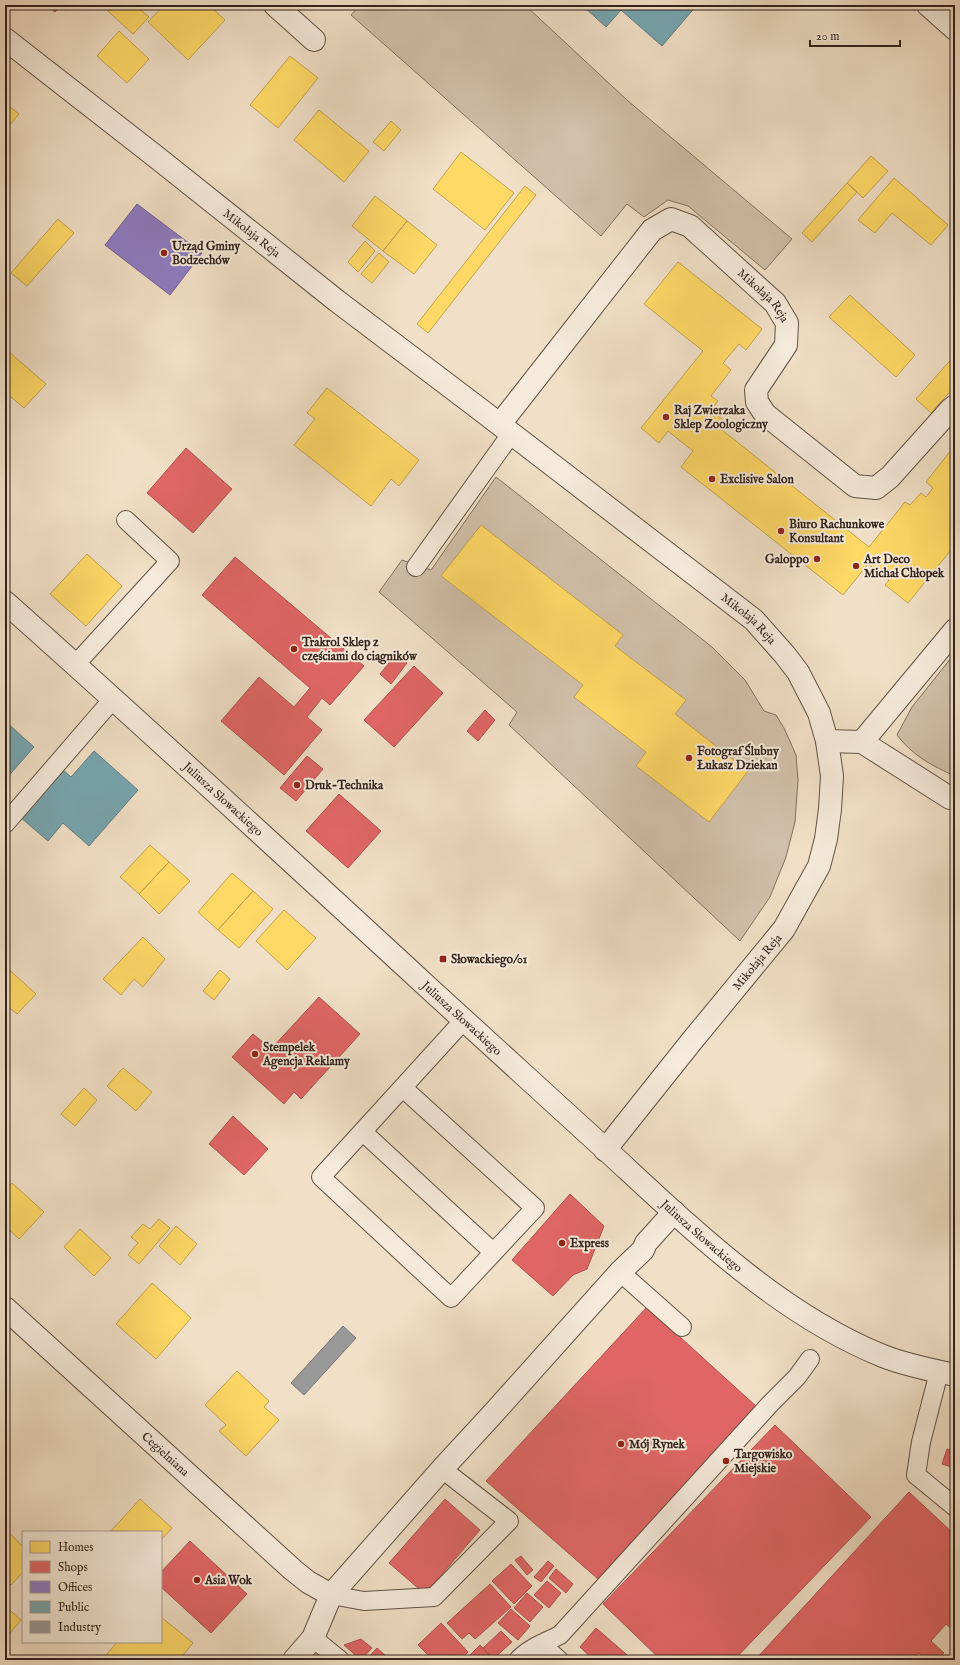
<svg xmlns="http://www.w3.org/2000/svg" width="960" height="1665" viewBox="0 0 960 1665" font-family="'IM FELL English',serif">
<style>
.green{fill:#d1c0aa;stroke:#827163}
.homes{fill:#ffd966;stroke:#c2a250}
.shops{fill:#e06666;stroke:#ac5250}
.offices{fill:#8e7cc3;stroke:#726191}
.public{fill:#76a5af;stroke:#627e83}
.industry{fill:#999;stroke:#7a7574}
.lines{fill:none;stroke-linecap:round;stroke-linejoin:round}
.service-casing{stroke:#625247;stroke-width:20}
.minor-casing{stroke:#625247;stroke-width:24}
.service{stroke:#f6ebdb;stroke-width:18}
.minor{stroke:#f6ebdb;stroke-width:22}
.poi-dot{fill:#8f2418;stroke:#f6ebdb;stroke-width:1.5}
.labels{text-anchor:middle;stroke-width:4;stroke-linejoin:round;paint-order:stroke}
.street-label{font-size:12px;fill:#32221c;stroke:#f6ebdb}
.poi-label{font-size:12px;font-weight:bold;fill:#32221c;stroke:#f6ebdb;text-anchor:start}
</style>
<rect width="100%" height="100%" fill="#f1e0c7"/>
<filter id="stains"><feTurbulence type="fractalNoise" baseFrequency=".005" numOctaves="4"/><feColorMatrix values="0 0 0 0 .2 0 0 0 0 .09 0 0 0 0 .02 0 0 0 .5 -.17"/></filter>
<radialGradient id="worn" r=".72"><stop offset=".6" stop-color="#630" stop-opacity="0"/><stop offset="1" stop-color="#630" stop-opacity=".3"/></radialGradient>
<!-- green -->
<path class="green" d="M 360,5 L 525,5 L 628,101 L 792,239 L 765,270 L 688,206 L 668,200 L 644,217 L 627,204 L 601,236 L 351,15 Z
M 496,477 L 712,647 L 745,680 L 764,711 L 776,715 L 784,728 L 796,755 L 798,780 L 795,822 L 786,857 L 770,897 L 740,941 L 509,725 L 517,712 L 379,592 L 402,560 L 431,570 Z
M 955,653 L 955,776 C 932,766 912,755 897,735 L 912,707 Z"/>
<!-- homes -->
<path class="homes" d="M 114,5 L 135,5 L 149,17 L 133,34 L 108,11 Z
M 164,5 L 209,5 L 225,20 L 188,60 L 148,22 Z
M 119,31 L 149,59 L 127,83 L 97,56 Z
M 290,56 L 318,78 L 278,128 L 250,105 Z
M 5,103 L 19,114 L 5,131 Z
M 319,110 L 369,151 L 344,182 L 294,140 Z
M 391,121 L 401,130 L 384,151 L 373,142 Z
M 461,152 L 514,193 L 485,230 L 433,189 Z
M 871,156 L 888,171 L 863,198 L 847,183 Z
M 894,178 L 948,225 L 931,245 L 892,213 L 875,233 L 858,220 Z
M 847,183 L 857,192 L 812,242 L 802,233 Z
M 525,186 L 536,195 L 428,333 L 417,324 Z
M 375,196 L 407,221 L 383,251 L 352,226 Z
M 58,219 L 74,233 L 27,286 L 11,273 Z
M 407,221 L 437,245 L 414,274 L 383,251 Z
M 365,241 L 375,251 L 358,272 L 348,262 Z
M 379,253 L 389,262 L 372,283 L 361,274 Z
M 678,262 L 762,329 L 746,350 L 739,344 L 723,363 L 731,370 L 711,396 L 718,401 L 711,410 L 723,420 L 717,426 L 869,547 L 905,502 L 910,505 L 921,493 L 926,497 L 933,488 L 926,482 L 955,445 L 955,545 L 908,603 L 885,585 L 889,580 L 868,564 L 843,595 L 681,467 L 693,451 L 668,431 L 659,443 L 641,428 L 703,351 L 644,304 Z
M 850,295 L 915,355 L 896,377 L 829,317 Z
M 8,351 L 46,384 L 24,408 L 5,392 L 5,354 Z
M 955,355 L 955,386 L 931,413 L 916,399 Z
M 327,388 L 419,460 L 399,486 L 391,479 L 371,506 L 294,445 L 315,419 L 307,413 Z
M 481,525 L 623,635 L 615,646 L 686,700 L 675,714 L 748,771 L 709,822 L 636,766 L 646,752 L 574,697 L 583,685 L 441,576 Z
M 87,554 L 122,586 L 86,626 L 50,594 Z
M 150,845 L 169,862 L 139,894 L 120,877 Z
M 169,862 L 190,881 L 159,914 L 139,894 Z
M 232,873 L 253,891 L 218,930 L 198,912 Z
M 253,891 L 273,909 L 239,948 L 218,930 Z
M 284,910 L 316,938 L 287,970 L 256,941 Z
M 143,937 L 165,959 L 143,987 L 134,979 L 121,995 L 103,979 Z
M 5,966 L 36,994 L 17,1014 L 5,1004 Z
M 220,970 L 230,979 L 214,1000 L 203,991 Z
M 123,1068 L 152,1092 L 136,1111 L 107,1086 Z
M 84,1088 L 97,1100 L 75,1126 L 61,1114 Z
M 12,1183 L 44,1212 L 19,1239 L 5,1226 L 5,1191 Z
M 159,1219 L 170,1228 L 139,1264 L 128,1255 L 138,1243 L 131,1237 L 143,1224 L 150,1229 Z
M 176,1226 L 197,1244 L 180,1265 L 159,1246 Z
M 80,1229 L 111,1258 L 94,1276 L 64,1247 Z
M 152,1283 L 191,1318 L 156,1359 L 116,1324 Z
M 237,1371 L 269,1401 L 264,1407 L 279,1420 L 246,1456 L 219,1431 L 226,1425 L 205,1405 Z
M 140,1499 L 172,1528 L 161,1540 L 161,1532 L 111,1531 Z
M 5,1528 L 23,1547 L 23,1572 L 11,1585 L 5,1579 Z
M 5,1606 L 21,1620 L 5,1639 Z
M 161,1617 L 193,1643 L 179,1660 L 102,1660 L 117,1642 L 161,1642 Z"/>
<!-- shops -->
<path class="shops" d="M 46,5 L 61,5 L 55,12 Z
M 186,448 L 232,489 L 193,533 L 147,493 Z
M 235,557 L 364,666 L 330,705 L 322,698 L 307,717 L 322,730 L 284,775 L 221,721 L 259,677 L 294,707 L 310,688 L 202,595 Z
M 397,653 L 407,663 L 391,684 L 380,674 Z
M 414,666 L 443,693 L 394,747 L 364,720 Z
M 485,710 L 495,720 L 478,741 L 467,731 Z
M 307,756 L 323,769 L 296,801 L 280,788 Z
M 339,794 L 381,831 L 348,868 L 306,831 Z
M 319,997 L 360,1034 L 301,1099 L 294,1092 L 284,1104 L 232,1057 L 253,1034 L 271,1049 Z
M 233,1116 L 268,1149 L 244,1175 L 209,1144 Z
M 570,1194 L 604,1226 L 587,1269 L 573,1275 L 553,1296 L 512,1260 Z
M 647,1307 L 757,1407 L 598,1579 L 486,1481 Z
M 775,1425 L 871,1517 L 734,1660 L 661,1660 L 603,1604 Z
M 947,1449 L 955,1451 L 955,1468 L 942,1464 Z
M 909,1492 L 955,1535 L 955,1632 L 946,1624 L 931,1641 L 944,1653 L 937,1660 L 926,1660 L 919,1653 L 913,1660 L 755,1660 Z
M 445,1499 L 480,1530 L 425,1594 L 389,1563 Z
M 190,1541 L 247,1594 L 211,1633 L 161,1587 L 161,1572 Z
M 521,1556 L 533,1570 L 527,1575 L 515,1560 Z
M 548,1561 L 554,1566 L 541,1582 L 534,1577 Z
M 511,1564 L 532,1586 L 514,1604 L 492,1581 Z
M 556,1569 L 573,1584 L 566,1593 L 549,1578 Z
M 547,1581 L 561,1593 L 549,1608 L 534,1595 Z
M 490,1584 L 511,1607 L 475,1639 L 469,1633 L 462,1639 L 447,1623 Z
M 527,1593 L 543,1607 L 530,1622 L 514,1608 Z
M 511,1609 L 530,1626 L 518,1640 L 498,1623 Z
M 441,1623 L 468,1652 L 460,1660 L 433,1660 L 418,1645 Z
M 596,1628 L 633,1660 L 594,1660 L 580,1647 Z
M 501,1631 L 512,1642 L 493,1659 L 483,1648 Z
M 361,1639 L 372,1648 L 361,1660 L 344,1645 Z
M 480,1645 L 493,1659 L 492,1660 L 469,1660 L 467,1658 Z
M 377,1648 L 386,1656 L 390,1660 L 366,1660 Z"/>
<!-- offices -->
<path class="offices" d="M 137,204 L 202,253 L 170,295 L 105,245 Z"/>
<!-- public -->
<path class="public" d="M 582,5 L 697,5 L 662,46 L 621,10 L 606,27 Z
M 5,721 L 34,747 L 5,780 Z
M 94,751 L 138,790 L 89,846 L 63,823 L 48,841 L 20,817 L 62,769 L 71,777 Z"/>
<!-- industry -->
<path class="industry" d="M 343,1326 L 356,1338 L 304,1395 L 291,1383 Z"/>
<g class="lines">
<!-- service casing -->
<g class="service-casing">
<path id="service" d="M 416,567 L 511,434
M 75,665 L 170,561 L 126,520
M 5,824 L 113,699
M 403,1088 L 535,1208 L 451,1298 L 321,1177 L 464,1020
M 363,1132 L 493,1252
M 620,1272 L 682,1327
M 939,1372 L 921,1442 L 916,1475 L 955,1507
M 331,1595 L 364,1601 L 434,1597 L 509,1521 L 442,1469
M 313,1638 L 340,1660
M 541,1644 L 559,1660
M 518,1660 C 529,1648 546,1642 560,1635 L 770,1404 L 797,1377 L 810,1359"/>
</g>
<!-- minor casing -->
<g class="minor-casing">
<g id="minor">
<path d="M 275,5 L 314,40"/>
<path d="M 928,5 L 955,29"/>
<path id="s1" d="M 5,39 L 155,156 L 337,301 L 477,407 L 754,620 L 785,655 L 798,672 L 819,713 L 827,741 L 832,776 L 830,809 L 826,839 L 819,866 L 784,929 L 691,1042 L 605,1150"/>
<path id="s2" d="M 500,424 L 652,230 L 671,219 L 690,226 L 775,303 L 787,323 L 786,345 L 756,390 L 757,402 L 765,414 L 855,486 L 876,488 L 890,477 L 951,409 L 955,406"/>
<path id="s3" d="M 5,602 C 149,730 290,860 432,991 C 493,1047 554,1102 615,1158 C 695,1232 781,1315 883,1356 C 905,1365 931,1370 955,1375"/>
<path d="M 827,741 L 862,742 L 950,798 L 955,798"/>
<path d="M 862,742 L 955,630"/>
<path id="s4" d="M 5,1308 L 293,1570 L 308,1582 L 331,1595"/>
<path d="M 294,1660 L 313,1638 L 331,1595 L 442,1469 L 490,1417 L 620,1272 L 643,1250 L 646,1243 L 674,1212"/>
</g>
</g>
<!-- service -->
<use href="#service" class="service"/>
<!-- minor -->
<use href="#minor" class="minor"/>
</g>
<!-- markers -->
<g class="poi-dot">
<circle cx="164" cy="253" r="4"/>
<circle cx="666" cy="417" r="4"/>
<circle cx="712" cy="479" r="4"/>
<circle cx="781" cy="531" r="4"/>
<circle cx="817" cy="559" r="4"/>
<circle cx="856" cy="566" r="4"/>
<circle cx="294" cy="649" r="4"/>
<circle cx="689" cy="758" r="4"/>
<circle cx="297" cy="785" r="4"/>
<rect x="439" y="955" width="8" height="8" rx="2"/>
<circle cx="255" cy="1054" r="4"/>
<circle cx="562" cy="1243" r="4"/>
<circle cx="621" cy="1444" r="4"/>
<circle cx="726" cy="1461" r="4"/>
<circle cx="197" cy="1580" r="4"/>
</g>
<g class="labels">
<!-- street labels -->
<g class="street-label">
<text dy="4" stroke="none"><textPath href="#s1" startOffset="314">Mikołaja Reja</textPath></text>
<text dy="4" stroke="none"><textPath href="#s2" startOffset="390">Mikołaja Reja</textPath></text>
<text dy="4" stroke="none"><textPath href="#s1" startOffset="943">Mikołaja Reja</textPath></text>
<text dy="4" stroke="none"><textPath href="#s3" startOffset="294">Juliusza Słowackiego</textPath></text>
<text transform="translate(757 962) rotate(-50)" y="4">Mikołaja Reja</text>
<text dy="4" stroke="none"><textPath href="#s3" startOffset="618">Juliusza Słowackiego</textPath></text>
<text dy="4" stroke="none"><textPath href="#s3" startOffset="942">Juliusza Słowackiego</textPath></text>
<text dy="4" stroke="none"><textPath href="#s4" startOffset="217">Cegielniana</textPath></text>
</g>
<!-- poi labels -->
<g class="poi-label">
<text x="172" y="250">Urząd Gminy<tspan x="172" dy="14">Bodzechów</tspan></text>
<text x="674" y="414">Raj Zwierzaka<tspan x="674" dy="14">Sklep Zoologiczny</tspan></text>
<text x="720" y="483">Exclisive Salon</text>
<text x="789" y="528">Biuro Rachunkowe<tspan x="789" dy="14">Konsultant</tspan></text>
<text x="809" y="563" text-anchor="end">Galoppo</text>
<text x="864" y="563">Art Deco<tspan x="864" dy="14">Michał Chłopek</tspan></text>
<text x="302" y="646">Trakrol Sklep z<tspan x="302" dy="14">częściami do ciągników</tspan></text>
<text x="697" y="755">Fotograf Ślubny<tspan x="697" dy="14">Łukasz Dziekan</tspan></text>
<text x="305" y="789">Druk-Technika</text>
<text x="451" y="963">Słowackiego/01</text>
<text x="263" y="1051">Stempelek<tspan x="263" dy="14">Agencja Reklamy</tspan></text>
<text x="570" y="1247">Express</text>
<text x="629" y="1448">Mój Rynek</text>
<text x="734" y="1458">Targowisko<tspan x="734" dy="14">Miejskie</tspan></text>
<text x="205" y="1584">Asia Wok</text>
</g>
</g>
<!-- margin -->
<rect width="960" height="1665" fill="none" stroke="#f1e0c7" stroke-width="20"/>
<rect x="6" y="6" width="948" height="1653" fill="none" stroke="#32221c" stroke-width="2"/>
<rect x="10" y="10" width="940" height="1645" fill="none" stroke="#32221c"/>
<!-- legend -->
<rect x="22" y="1531" width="140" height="112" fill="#f6ebdb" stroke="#a89b8f"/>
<rect x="30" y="1541" width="20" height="12" fill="#ffd966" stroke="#a89b8f"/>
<text x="58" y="1551" font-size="12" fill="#32221c">Homes</text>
<rect x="30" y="1561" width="20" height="12" fill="#e06666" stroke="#a89b8f"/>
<text x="58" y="1571" font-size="12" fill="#32221c">Shops</text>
<rect x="30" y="1581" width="20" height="12" fill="#8e7cc3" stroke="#a89b8f"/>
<text x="58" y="1591" font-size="12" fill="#32221c">Offices</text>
<rect x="30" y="1601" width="20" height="12" fill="#76a5af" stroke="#a89b8f"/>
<text x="58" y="1611" font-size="12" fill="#32221c">Public</text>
<rect x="30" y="1621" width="20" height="12" fill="#999999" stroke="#a89b8f"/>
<text x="58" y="1631" font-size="12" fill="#32221c">Industry</text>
<!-- scale -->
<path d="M810 40v6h90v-6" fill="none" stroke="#32221c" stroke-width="2"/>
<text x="816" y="40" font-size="12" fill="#32221c" stroke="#f6ebdb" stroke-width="3" paint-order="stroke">20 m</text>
<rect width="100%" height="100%" filter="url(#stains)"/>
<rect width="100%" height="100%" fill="url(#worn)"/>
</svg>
